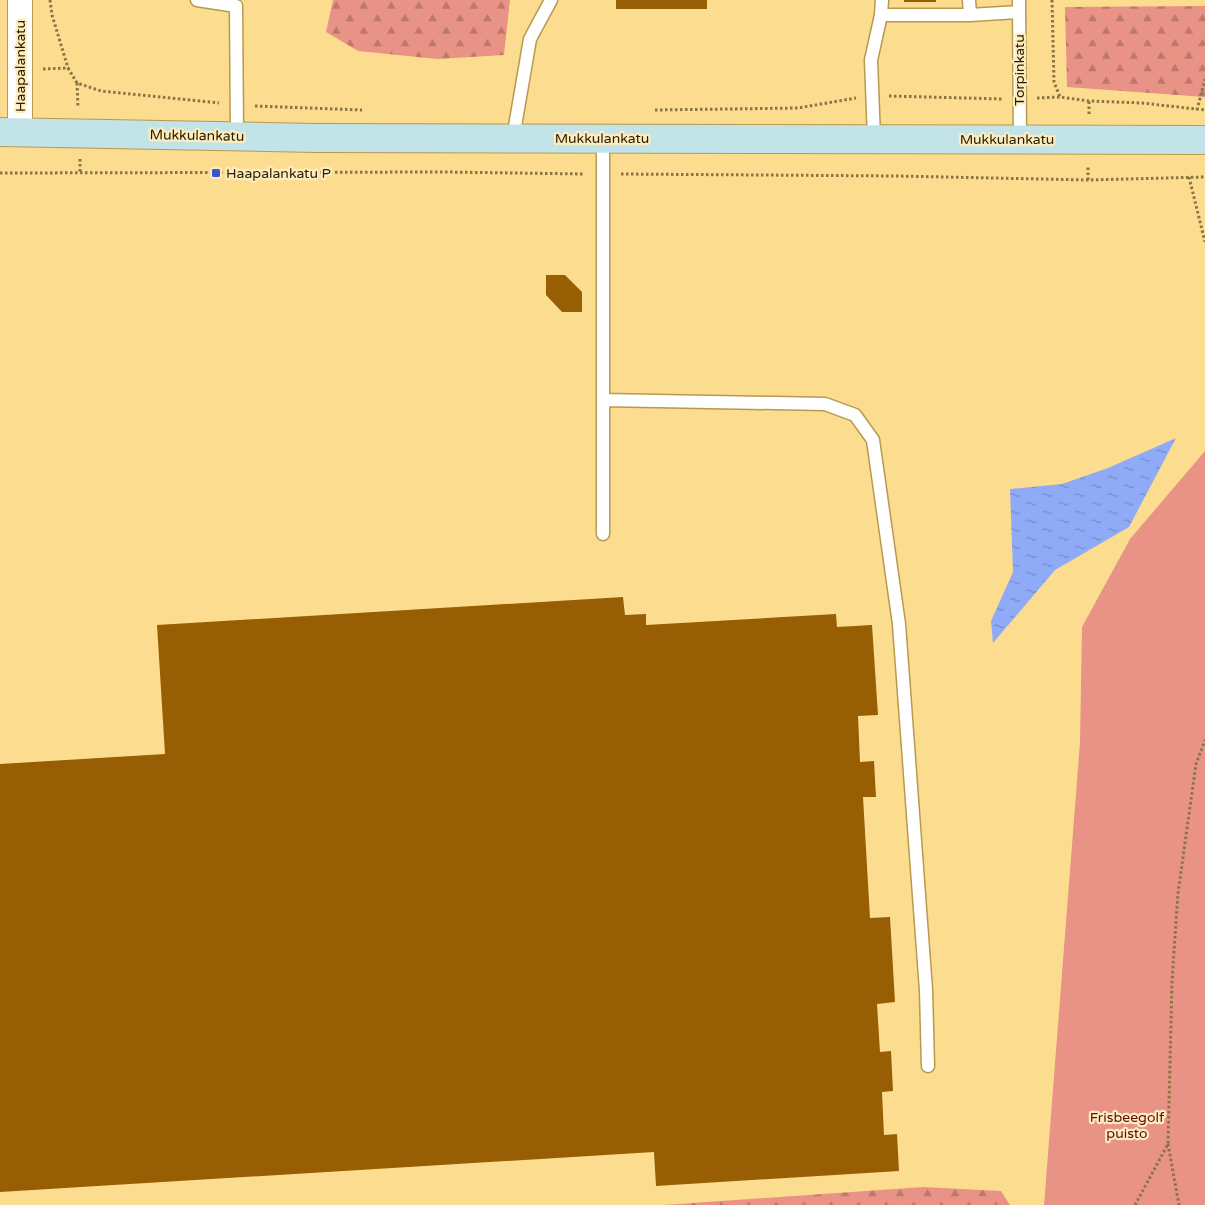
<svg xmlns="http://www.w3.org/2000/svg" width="1205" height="1205" viewBox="0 0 1205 1205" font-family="'Varela Round',sans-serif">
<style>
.forest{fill:url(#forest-firs)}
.park{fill:#e99387}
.water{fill:url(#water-ripples)}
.building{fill:#975e03}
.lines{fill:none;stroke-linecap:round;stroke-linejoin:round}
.lane-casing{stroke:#b79a4e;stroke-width:15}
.street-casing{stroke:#b79a4e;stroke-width:26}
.secondary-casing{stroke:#b79a4e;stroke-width:30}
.path{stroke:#897541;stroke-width:3;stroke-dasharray:2.5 2.5;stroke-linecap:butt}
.lane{stroke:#fff;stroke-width:12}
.street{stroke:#fff;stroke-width:24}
.secondary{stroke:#c2e3e8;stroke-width:28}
.poi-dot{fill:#3a56c8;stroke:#feecbf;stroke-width:2}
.labels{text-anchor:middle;stroke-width:4.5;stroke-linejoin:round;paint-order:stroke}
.street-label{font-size:14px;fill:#2a1e00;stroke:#feecbf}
.poi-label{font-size:14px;fill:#2a1e00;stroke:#feecbf;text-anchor:start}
.park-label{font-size:14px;fill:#600d09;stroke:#feecbf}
</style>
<defs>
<pattern id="forest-firs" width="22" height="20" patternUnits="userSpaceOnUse" patternTransform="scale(1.25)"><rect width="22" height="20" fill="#e99387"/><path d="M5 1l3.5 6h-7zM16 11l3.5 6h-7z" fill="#bd776c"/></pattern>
<pattern id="water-ripples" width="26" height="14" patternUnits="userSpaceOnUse" patternTransform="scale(1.25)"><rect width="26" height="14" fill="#8fabf8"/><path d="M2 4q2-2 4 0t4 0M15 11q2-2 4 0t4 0" fill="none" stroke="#758bc6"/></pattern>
</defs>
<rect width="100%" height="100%" fill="#fcdd90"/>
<!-- forest -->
<path class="forest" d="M 333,0 L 510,0 L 504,55 L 437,59 L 358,51 L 326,32 Z
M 1205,6 L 1205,97 L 1067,87 L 1065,7 Z
M 923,1187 L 1001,1191 L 1010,1205 L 664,1205 Z"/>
<!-- park -->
<path class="park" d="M 1205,451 L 1205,1205 L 1044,1205 L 1080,742 L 1082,627 L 1130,539 Z"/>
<!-- water -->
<path class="water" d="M 1176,438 L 1129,527 L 1055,570 L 993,643 L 991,621 L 1013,572 L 1010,489 L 1062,484 L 1108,468 Z"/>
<!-- building -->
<path class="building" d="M 616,0 L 707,0 L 707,9 L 616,9 Z
M 904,0 L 936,0 L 936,2 L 904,2 Z
M 546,275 L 565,275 L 582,292 L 582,312 L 562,312 L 546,295 Z
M 623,597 L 625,615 L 646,614 L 646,625 L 836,614 L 837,627 L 872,625 L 878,715 L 858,716 L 860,762 L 874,761 L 876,797 L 863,797 L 870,918 L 890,917 L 895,1002 L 877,1004 L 880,1052 L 891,1051 L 893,1091 L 882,1092 L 884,1135 L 897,1134 L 899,1171 L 656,1186 L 654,1152 L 0,1192 L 0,764 L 165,754 L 157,625 Z"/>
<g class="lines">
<!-- lane casing -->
<g class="lane-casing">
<path id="lane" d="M 197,0 L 236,6 L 237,136
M 969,0 L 970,15 L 1019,12
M 1019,0 L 1020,139
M 881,15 L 970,15
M 513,138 L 530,39 L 551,0
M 874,139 L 871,60 L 881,15 L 882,0
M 603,400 L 825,404 L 855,415 L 873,440 L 899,624 L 926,990 L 928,1066
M 603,534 L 603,138"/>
</g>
<!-- street casing -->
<g class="street-casing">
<path id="street" d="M 20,0 L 20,132"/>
</g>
<!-- secondary casing -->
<g class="secondary-casing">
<path id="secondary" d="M 0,132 L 316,138 L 1205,140"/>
</g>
<!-- path -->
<path class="path" d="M 50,0 L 52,15 L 68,68
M 1052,0 L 1054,82 L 1060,97
M 43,69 L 68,68 L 77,83 L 101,91 L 219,103
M 77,83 L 78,108
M 889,96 L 1003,99
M 1037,98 L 1060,97 L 1089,101 L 1142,103 L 1205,110
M 255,106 L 362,110
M 655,110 L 798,108 L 856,98
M 1197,110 L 1205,79
M 1089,114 L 1089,101
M 80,159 L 80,174
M 0,173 L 444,172 L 584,174
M 621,174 L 897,176 L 1088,180 L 1205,177
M 1189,177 L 1205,242
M 1088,180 L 1088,165
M 1168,1144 L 1179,1205
M 1135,1205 L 1168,1144 L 1172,981 L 1178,893 L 1196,764 L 1205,740"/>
<!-- lane -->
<use href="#lane" class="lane"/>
<!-- street -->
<use href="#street" class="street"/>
<!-- secondary -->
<use href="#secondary" class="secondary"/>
</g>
<!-- markers -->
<rect class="poi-dot" x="211" y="168" width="10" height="10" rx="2.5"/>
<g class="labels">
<!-- street labels -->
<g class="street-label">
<text transform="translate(20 66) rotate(-90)" y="5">Haapalankatu</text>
<text transform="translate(1019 70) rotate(-90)" y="5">Torpinkatu</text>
<text transform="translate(197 135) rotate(1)" y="5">Mukkulankatu</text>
<text x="602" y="143">Mukkulankatu</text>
<text x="1007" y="144">Mukkulankatu</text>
</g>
<!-- poi labels -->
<g class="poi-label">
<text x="226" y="178">Haapalankatu P</text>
</g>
<!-- park labels -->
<g class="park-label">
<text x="1127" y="1122">Frisbeegolf<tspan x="1127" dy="16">puisto</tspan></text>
</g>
</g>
</svg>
